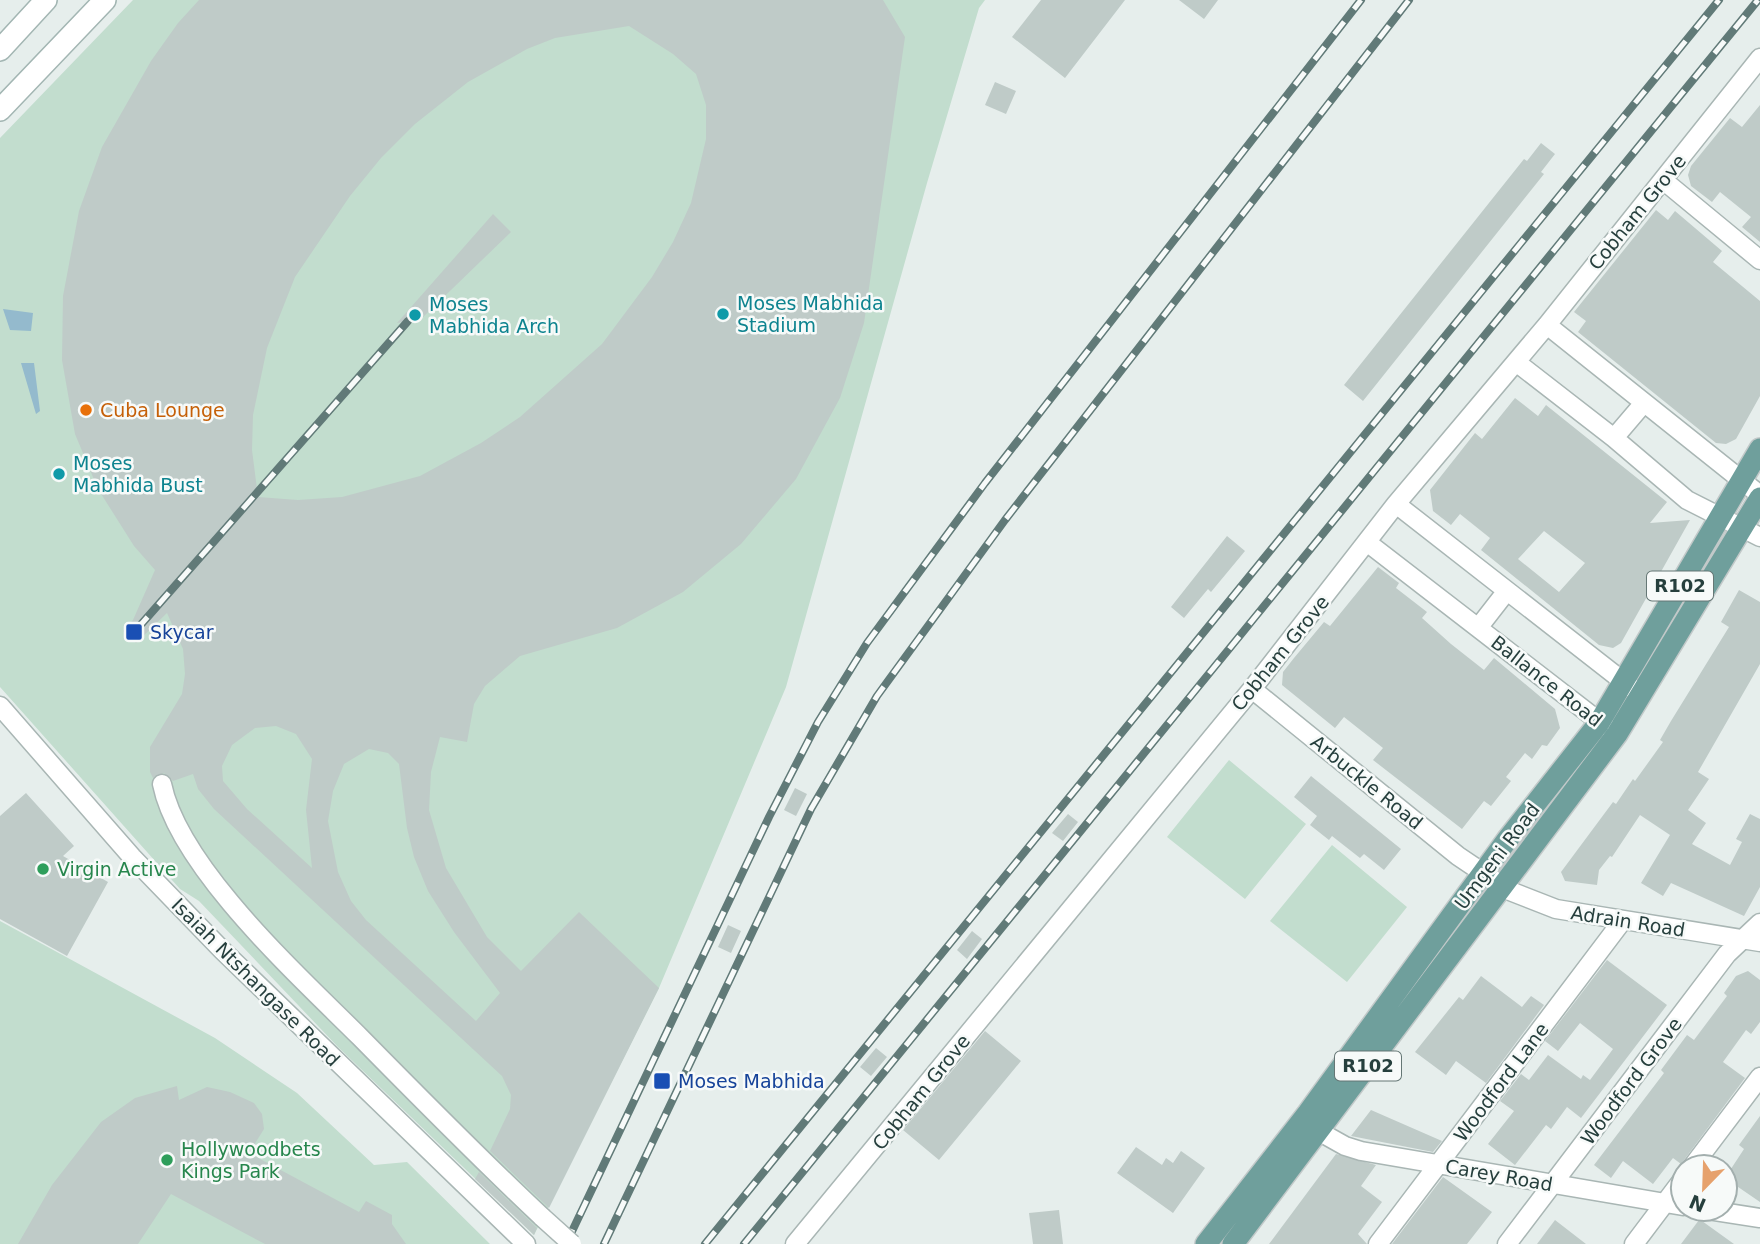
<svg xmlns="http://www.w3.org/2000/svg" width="1760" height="1244" viewBox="0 0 1760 1244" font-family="'DejaVu Sans',sans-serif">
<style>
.green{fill:#c2ddce}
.water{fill:#94bacd}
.building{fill:#bfcbc8;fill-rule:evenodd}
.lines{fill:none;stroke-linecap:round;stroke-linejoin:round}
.street-casing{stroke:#a9b6b4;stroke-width:21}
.secondary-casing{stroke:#a3b6b3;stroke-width:24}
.primary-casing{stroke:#c2c9c9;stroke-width:24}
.street{stroke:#fff;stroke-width:18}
.secondary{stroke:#fff;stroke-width:21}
.primary{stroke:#6f9f9c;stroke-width:21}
.rail-casing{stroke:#617a78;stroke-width:8}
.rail{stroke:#f7faf9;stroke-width:5;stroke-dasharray:16;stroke-linecap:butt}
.street-bridge-casing{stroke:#a9b6b4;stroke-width:21;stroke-linecap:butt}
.street-bridge{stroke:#fff;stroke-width:18}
.culture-dot{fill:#0f9aa8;stroke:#f7faf9;stroke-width:2.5}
.food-dot{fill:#e8710a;stroke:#f7faf9;stroke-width:2.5}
.transit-dot{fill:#1a4fb4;stroke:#f7faf9;stroke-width:2.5}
.leisure-dot{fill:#2e9e5b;stroke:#f7faf9;stroke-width:2.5}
.labels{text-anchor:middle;stroke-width:5;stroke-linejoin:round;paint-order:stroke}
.shield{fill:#f7faf9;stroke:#657775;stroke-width:2}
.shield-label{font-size:18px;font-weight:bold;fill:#263f3d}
.street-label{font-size:19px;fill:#263f3d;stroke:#f7faf9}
.culture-label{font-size:19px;fill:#0d838f;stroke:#f7faf9;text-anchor:start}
.food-label{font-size:19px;fill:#c56008;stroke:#f7faf9;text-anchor:start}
.transit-label{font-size:19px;fill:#164399;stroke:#f7faf9;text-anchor:start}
.leisure-label{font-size:19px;fill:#27864d;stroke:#f7faf9;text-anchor:start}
</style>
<rect width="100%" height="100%" fill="#e6eeec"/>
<!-- green -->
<path class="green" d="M 133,0 L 985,0 L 979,8 L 927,183 L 786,687 L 659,988 L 534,1235 L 338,1047 L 199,901 L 180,889 L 0,687 L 0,138 Z
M 1229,760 L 1306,824 L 1245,899 L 1167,837 Z
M 1332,845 L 1407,907 L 1347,982 L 1270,921 Z
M 0,921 L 215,1038 L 297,1093 L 374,1165 L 407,1162 L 490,1244 L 0,1244 Z"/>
<!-- water -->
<path class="water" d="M 3,309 L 33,313 L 31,331 L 10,330 Z
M 21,363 L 34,363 L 40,411 L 36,414 Z"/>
<!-- building -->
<path class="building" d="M 199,0 L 883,0 L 905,37 L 864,323 L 840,398 L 796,479 L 741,544 L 683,592 L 617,628 L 520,656 L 485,686 L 474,704 L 467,742 L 440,737 L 431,772 L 429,810 L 446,868 L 487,937 L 521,971 L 579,912 L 659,988 L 549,1208 L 490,1151 L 510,1109 L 511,1095 L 502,1076 L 214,809 L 198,789 L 193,774 L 173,781 L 164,773 L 153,778 L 150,772 L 150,747 L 182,694 L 185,674 L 183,649 L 167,613 L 136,643 L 123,631 L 133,620 L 155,570 L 134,546 L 98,489 L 75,434 L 62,360 L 63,296 L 79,211 L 102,147 L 151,61 L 178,23 ZM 629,26 L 673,54 L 696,74 L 706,105 L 706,139 L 691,203 L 673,242 L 652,277 L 602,344 L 520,417 L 481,443 L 420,476 L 342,497 L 298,500 L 258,497 L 252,450 L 253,415 L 267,348 L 295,277 L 350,196 L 381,158 L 415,124 L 468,82 L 527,49 L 555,38 ZM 276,726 L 296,734 L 312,759 L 306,810 L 312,868 L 247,809 L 223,781 L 222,766 L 232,745 L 255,728 ZM 369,749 L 388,753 L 399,764 L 407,828 L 414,857 L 428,891 L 454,932 L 500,993 L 476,1021 L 366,920 L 351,901 L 338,872 L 328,821 L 333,791 L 344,764 Z
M 1041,0 L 1125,0 L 1065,78 L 1012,37 Z
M 1179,0 L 1218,0 L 1204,19 Z
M 995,82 L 1016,91 L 1006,114 L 985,105 Z
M 1760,105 L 1760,242 L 1742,227 L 1751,217 L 1720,192 L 1712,202 L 1691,186 L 1688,175 L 1691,166 L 1730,118 L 1742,127 Z
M 1541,143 L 1555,154 L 1541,172 L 1544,174 L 1363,401 L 1344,385 L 1524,159 L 1527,161 Z
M 1656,210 L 1668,220 L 1675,211 L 1722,251 L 1713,262 L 1760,301 L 1760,396 L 1736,439 L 1726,444 L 1716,443 L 1578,332 L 1586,321 L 1574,312 Z
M 493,214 L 511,232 L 421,319 L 397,323 Z
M 1515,398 L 1538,416 L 1546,405 L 1667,502 L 1650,523 L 1690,520 L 1621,643 L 1613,648 L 1599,645 L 1481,550 L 1490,538 L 1460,514 L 1451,525 L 1433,511 L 1430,490 L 1475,433 L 1482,439 ZM 1544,531 L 1585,563 L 1559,592 L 1518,559 Z
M 1227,536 L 1245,551 L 1211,592 L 1208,589 L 1184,618 L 1171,607 Z
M 1378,567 L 1399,583 L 1396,588 L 1427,612 L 1422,618 L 1451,644 L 1484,670 L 1494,658 L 1555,709 L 1560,728 L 1547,746 L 1542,745 L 1532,759 L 1525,753 L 1506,777 L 1511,781 L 1491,806 L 1484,801 L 1462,829 L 1373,760 L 1383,748 L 1344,717 L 1335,728 L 1282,685 L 1283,672 L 1294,658 L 1324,622 L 1330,626 Z
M 1739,590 L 1760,602 L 1760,664 L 1698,772 L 1709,779 L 1688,810 L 1706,823 L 1692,844 L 1730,865 L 1742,842 L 1736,839 L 1750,814 L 1760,819 L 1760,887 L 1744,916 L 1671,883 L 1663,896 L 1641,883 L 1670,835 L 1640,815 L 1612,857 L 1610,856 L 1599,870 L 1597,885 L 1565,881 L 1561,872 L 1613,802 L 1616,804 L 1633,779 L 1635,781 L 1663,742 L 1660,740 L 1671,721 L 1729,627 L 1721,622 Z
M 1311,776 L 1401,849 L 1384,870 L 1364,854 L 1360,858 L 1332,836 L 1329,840 L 1310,825 L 1317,816 L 1294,797 Z
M 795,788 L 807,794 L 796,816 L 784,810 Z
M 26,793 L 74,846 L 63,856 L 108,882 L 67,956 L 0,919 L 0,816 Z
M 1068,814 L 1078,822 L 1063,841 L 1052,833 Z
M 728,925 L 741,931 L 731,953 L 718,947 Z
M 972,931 L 982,939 L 967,959 L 957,950 Z
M 1607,960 L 1667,1005 L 1581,1118 L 1567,1107 L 1551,1129 L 1546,1125 L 1515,1165 L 1488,1144 L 1514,1111 L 1500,1101 L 1521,1074 L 1529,1080 L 1548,1055 L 1581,1079 L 1583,1075 L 1590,1080 L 1613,1049 L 1580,1023 L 1558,1051 L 1545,1041 Z
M 1748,971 L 1760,980 L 1760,1022 L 1751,1034 L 1746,1030 L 1723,1062 L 1745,1078 L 1681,1164 L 1673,1158 L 1653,1184 L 1623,1161 L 1611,1178 L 1594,1165 L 1664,1073 L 1661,1070 L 1687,1035 L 1694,1040 L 1727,996 L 1724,993 L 1736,976 Z
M 1481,976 L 1522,1007 L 1531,996 L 1544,1005 L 1486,1083 L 1456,1061 L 1446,1075 L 1415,1052 L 1459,997 L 1463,1000 Z
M 985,1031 L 1021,1061 L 939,1160 L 903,1130 Z
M 876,1048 L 887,1057 L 871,1076 L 860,1067 Z
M 177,1086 L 179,1100 L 207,1087 L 230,1092 L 254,1103 L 262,1114 L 264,1129 L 249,1153 L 359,1212 L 366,1201 L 392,1215 L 392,1224 L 406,1244 L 265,1244 L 171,1194 L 138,1244 L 18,1244 L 52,1185 L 101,1122 L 135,1098 Z
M 1371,1110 L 1442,1141 L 1433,1152 L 1351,1136 Z
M 1760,1116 L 1760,1202 L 1725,1178 L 1744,1149 L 1739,1145 Z
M 1136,1147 L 1162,1165 L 1166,1158 L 1173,1163 L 1181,1151 L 1205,1168 L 1173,1213 L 1117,1173 Z
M 1336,1154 L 1376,1165 L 1361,1186 L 1382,1202 L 1358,1234 L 1367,1244 L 1269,1244 Z
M 479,1172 L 537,1228 L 534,1235 L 475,1179 Z
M 1443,1177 L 1492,1212 L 1467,1244 L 1392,1244 Z
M 1059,1210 L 1063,1244 L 1033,1244 L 1029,1213 Z
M 1555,1220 L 1586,1244 L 1537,1244 Z
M 1699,1220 L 1702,1221 L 1734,1244 L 1681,1244 Z"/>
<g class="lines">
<!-- street casing -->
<g class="street-casing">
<path id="street" d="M 1663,180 L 1760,260
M 1547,325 L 1760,495
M 1516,362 L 1614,438 L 1687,500 L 1760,537
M 1614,438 L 1643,404
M 1396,504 L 1633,689
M 1368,543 L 1609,729
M 1478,628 L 1506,592
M 1252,689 L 1458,856 L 1510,891 L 1556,909 L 1760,942
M 0,706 L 132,857 L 222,950 L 526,1244
M 162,784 C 179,868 300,977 360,1037 C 420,1098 480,1159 542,1217
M 1320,1132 L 1345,1146 L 1361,1151 L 1683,1206
M 1692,1167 L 1760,1077
M 1702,1209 L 1760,1218
M 795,1244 L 1252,689 L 1396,504 L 1547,325 L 1760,58
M 1378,1244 L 1623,920
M 1507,1244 L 1727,954 L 1760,923
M 1634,1244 L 1683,1179"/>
</g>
<!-- secondary casing -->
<g class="secondary-casing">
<path id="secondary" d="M 0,50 L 46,0
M 0,110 L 105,0"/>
</g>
<!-- primary casing -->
<g class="primary-casing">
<path id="primary" d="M 1206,1244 L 1308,1113 L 1507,840 L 1599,723 L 1760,449
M 1233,1244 L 1617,734 L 1760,498"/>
</g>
<!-- street -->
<use href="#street" class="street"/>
<!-- secondary -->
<use href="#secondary" class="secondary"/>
<!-- primary -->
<use href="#primary" class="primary"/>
<!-- rail casing -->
<g class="rail-casing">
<path id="rail" d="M 137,629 L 408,321
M 566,1244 L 769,817 L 818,722 L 867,643 L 985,483 L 1361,0
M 604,1244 L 811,809 L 877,696 L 1005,520 L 1409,0
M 705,1244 L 1719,0
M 744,1244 L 1758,0"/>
</g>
<!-- rail -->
<use href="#rail" class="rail"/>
<!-- street-bridge casing -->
<g class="street-bridge-casing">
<path id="street-bridge" d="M 542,1217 L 572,1244"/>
</g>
<!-- street-bridge -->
<use href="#street-bridge" class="street-bridge"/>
</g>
<!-- markers -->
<g class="culture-dot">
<circle cx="723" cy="314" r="7"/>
<circle cx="415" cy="315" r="7"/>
<circle cx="59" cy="474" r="7"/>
</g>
<circle class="food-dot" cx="86" cy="410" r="7"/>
<g class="transit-dot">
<rect x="125" y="623" width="18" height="18" rx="3.5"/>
<rect x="653" y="1072" width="18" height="18" rx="3.5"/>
</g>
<g class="leisure-dot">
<circle cx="43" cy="869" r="7"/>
<circle cx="167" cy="1160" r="7"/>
</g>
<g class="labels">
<!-- shield labels -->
<g class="shield">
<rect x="1647" y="571.5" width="66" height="29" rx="5"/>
<rect x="1335" y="1051.5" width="66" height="29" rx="5"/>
</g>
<g class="shield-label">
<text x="1680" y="592">R102</text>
<text x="1368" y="1072">R102</text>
</g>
<!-- street labels -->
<g class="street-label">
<text transform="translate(1637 212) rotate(-51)" y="7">Cobham Grove</text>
<text transform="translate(1280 653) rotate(-51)" y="7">Cobham Grove</text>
<text transform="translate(1547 681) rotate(38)" y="7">Ballance Road</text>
<text transform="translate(1367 782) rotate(39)" y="7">Arbuckle Road</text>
<text transform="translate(1497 856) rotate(-53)" y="7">Umgeni Road</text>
<text transform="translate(1628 921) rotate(9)" y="7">Adrain Road</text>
<text transform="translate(256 982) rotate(45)" y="7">Isaiah Ntshangase Road</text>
<text transform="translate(1631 1081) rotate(-53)" y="7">Woodford Grove</text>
<text transform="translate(1501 1082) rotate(-53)" y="7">Woodford Lane</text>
<text transform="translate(921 1092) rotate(-51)" y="7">Cobham Grove</text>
<text transform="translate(1499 1175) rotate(10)" y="7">Carey Road</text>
</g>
<!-- culture labels -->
<g class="culture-label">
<text x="737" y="310">Moses Mabhida<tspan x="737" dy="22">Stadium</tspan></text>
<text x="429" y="311">Moses<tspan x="429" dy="22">Mabhida Arch</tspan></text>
<text x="73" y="470">Moses<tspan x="73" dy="22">Mabhida Bust</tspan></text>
</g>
<!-- food labels -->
<g class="food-label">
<text x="100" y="417">Cuba Lounge</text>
</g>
<!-- transit labels -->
<g class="transit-label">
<text x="150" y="639">Skycar</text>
<text x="678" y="1088">Moses Mabhida</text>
</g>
<!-- leisure labels -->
<g class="leisure-label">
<text x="57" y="876">Virgin Active</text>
<text x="181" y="1156">Hollywoodbets<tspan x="181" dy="22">Kings Park</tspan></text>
</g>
</g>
<!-- north arrow -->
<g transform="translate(1704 1188) rotate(203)"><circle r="33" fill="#f7faf9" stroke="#a3afae" stroke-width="2"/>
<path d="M0-5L12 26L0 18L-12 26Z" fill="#e6a16c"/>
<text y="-10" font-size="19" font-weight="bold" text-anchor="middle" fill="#263f3d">N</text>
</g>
</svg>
